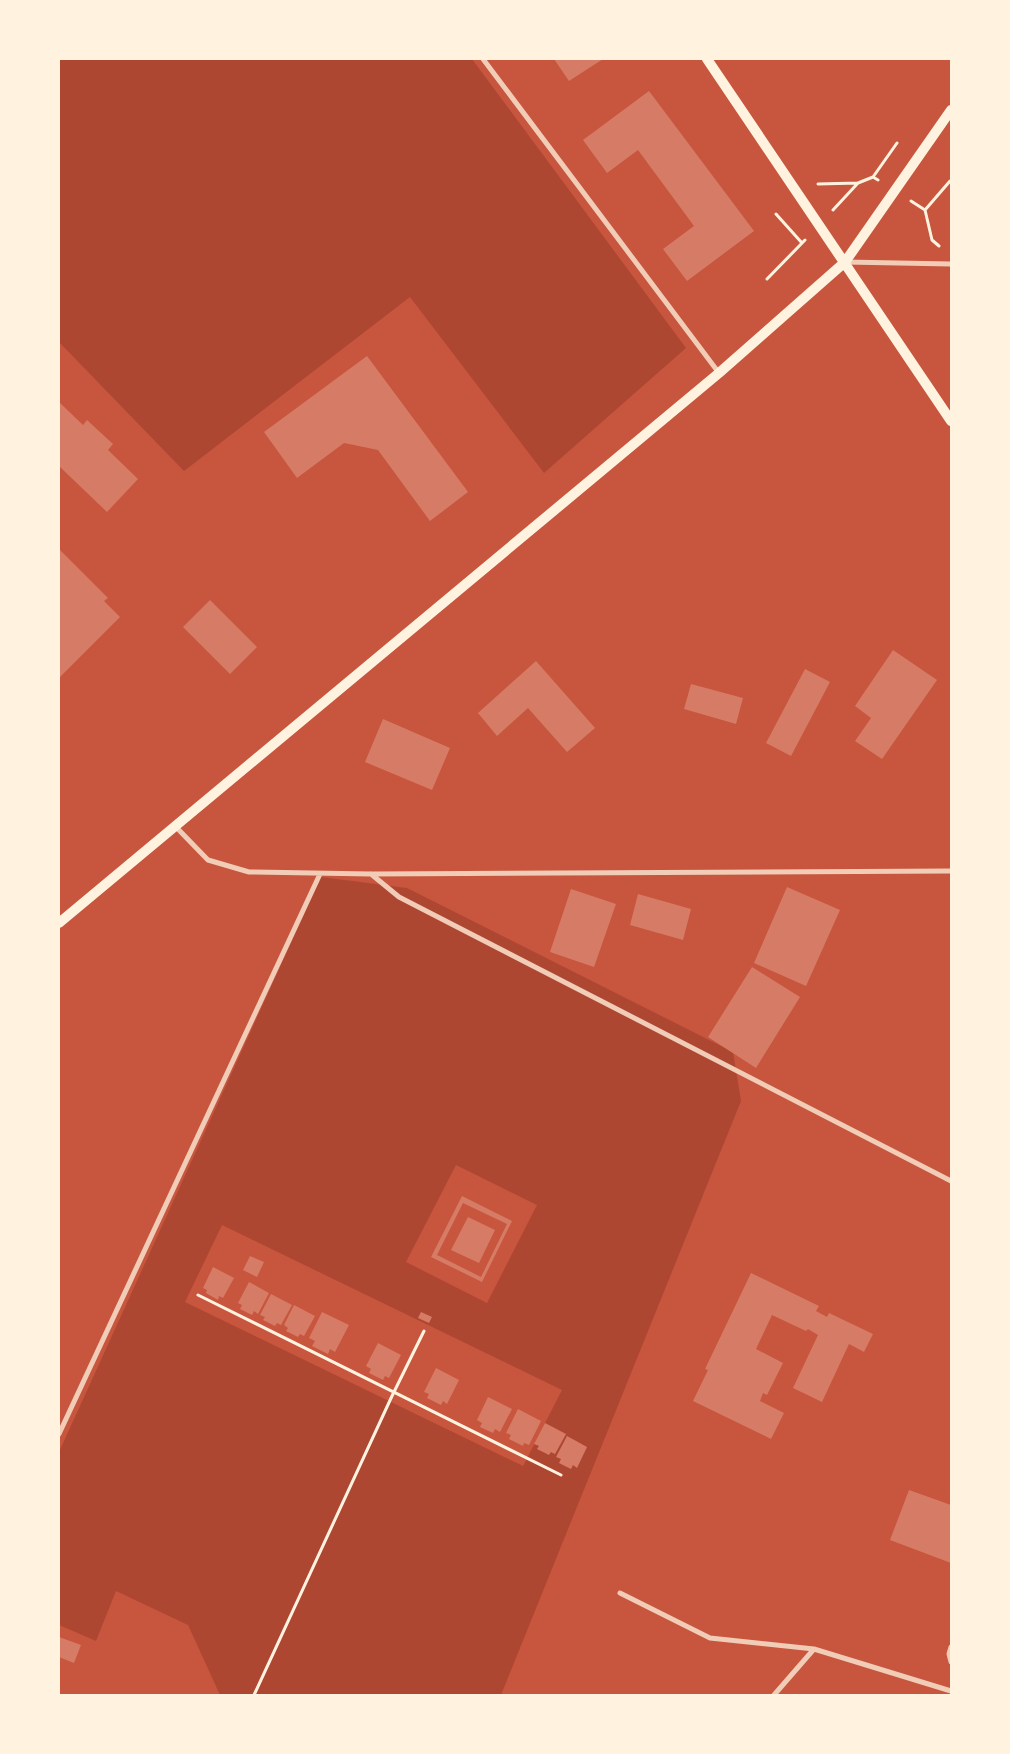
<svg xmlns="http://www.w3.org/2000/svg" width="1010" height="1754" viewBox="0 0 1010 1754" font-family="Barlow,sans-serif">
<style>
.green{fill:#ae4732;fill-rule:evenodd}
.building{fill:#d67c66;fill-rule:evenodd}
.lines{fill:none;stroke-linecap:round;stroke-linejoin:round}
.path{stroke:#fff3e0;stroke-width:3}
.minor{stroke:#f1ccb7;stroke-width:5}
.secondary{stroke:#fff3e0;stroke-width:10}
</style>
<rect width="100%" height="100%" fill="#c8553d"/>
<!-- green -->
<path class="green" d="M 59,59 L 472,59 L 686,348 L 544,473 L 410,297 L 184,471 L 59,342 Z
M 321,877 L 407,888 L 733,1052 L 741,1101 L 501,1695 L 220,1695 L 188,1625 L 116,1591 L 96,1641 L 59,1625 L 59,1452 ZM 456,1165 L 537,1205 L 487,1303 L 406,1262 ZM 222,1225 L 562,1390 L 523,1466 L 185,1302 Z"/>
<!-- building -->
<path class="building" d="M 554,59 L 603,59 L 569,81 Z
M 649,91 L 754,231 L 687,281 L 663,249 L 694,226 L 638,150 L 607,173 L 583,140 Z
M 367,356 L 468,492 L 430,521 L 378,450 L 344,443 L 297,478 L 264,432 Z
M 59,402 L 83,425 L 87,420 L 113,444 L 108,450 L 138,479 L 107,512 L 59,466 Z
M 59,549 L 108,598 L 104,601 L 120,617 L 59,678 Z
M 210,600 L 257,647 L 230,674 L 183,627 Z
M 893,650 L 937,680 L 882,759 L 855,741 L 871,718 L 855,706 Z
M 536,661 L 595,728 L 567,752 L 528,708 L 497,736 L 478,713 Z
M 805,669 L 830,682 L 791,756 L 766,743 Z
M 691,684 L 743,698 L 736,724 L 684,709 Z
M 383,719 L 450,748 L 432,790 L 365,762 Z
M 787,887 L 840,910 L 806,986 L 754,963 Z
M 571,889 L 616,904 L 594,967 L 550,952 Z
M 638,894 L 691,909 L 683,940 L 630,925 Z
M 752,967 L 800,997 L 756,1068 L 708,1037 Z
M 462,1196 L 512,1221 L 482,1282 L 431,1257 ZM 463,1203 L 507,1224 L 481,1277 L 437,1255 Z
M 468,1217 L 495,1230 L 479,1263 L 451,1250 Z
M 250,1256 L 264,1262 L 257,1277 L 243,1270 Z
M 213,1267 L 234,1278 L 223,1298 L 219,1296 L 218,1300 L 206,1293 L 207,1290 L 203,1288 Z
M 751,1273 L 819,1306 L 816,1311 L 827,1317 L 829,1313 L 873,1334 L 864,1352 L 849,1344 L 822,1402 L 793,1388 L 818,1335 L 808,1329 L 806,1331 L 772,1315 L 756,1349 L 783,1363 L 767,1395 L 763,1393 L 760,1401 L 784,1413 L 771,1439 L 693,1401 L 708,1370 L 705,1369 Z
M 249,1282 L 269,1293 L 258,1314 L 254,1311 L 252,1315 L 240,1309 L 242,1305 L 238,1303 Z
M 271,1294 L 292,1305 L 281,1325 L 277,1323 L 275,1326 L 263,1320 L 265,1317 L 260,1315 Z
M 294,1305 L 315,1316 L 304,1336 L 300,1334 L 298,1337 L 286,1331 L 288,1328 L 284,1325 Z
M 322,1312 L 349,1325 L 335,1352 L 330,1349 L 328,1354 L 312,1346 L 315,1341 L 309,1338 Z
M 421,1312 L 432,1317 L 429,1323 L 418,1318 Z
M 378,1343 L 401,1355 L 389,1378 L 385,1376 L 383,1380 L 369,1373 L 371,1369 L 366,1366 Z
M 436,1368 L 459,1380 L 447,1404 L 443,1401 L 441,1405 L 427,1398 L 429,1394 L 424,1392 Z
M 488,1397 L 512,1409 L 500,1432 L 495,1429 L 493,1433 L 480,1427 L 482,1423 L 477,1420 Z
M 518,1409 L 541,1421 L 529,1445 L 524,1443 L 523,1446 L 509,1439 L 511,1435 L 506,1433 Z
M 545,1423 L 566,1434 L 555,1454 L 551,1452 L 549,1455 L 537,1449 L 539,1446 L 534,1444 Z
M 567,1436 L 587,1447 L 577,1468 L 573,1465 L 571,1469 L 559,1463 L 561,1459 L 556,1457 Z
M 909,1490 L 951,1505 L 951,1563 L 890,1540 Z
M 59,1637 L 81,1645 L 74,1663 L 59,1657 Z"/>
<g class="lines">
<!-- path -->
<path class="path" d="M 873,177 L 897,143
M 818,184 L 858,183
M 911,201 L 925,210 L 932,240 L 939,246
M 833,210 L 858,183 L 873,177 L 878,180
M 925,210 L 950,181
M 776,214 L 802,243
M 767,279 L 805,240
M 198,1295 L 561,1475
M 254,1695 L 392,1396 L 424,1331"/>
<!-- minor -->
<path class="minor" d="M 483,59 L 719,373
M 845,262 L 951,264
M 175,826 L 208,860 L 249,872 L 371,874 L 951,871
M 371,874 L 399,897 L 951,1181
M 59,1434 L 320,874
M 620,1593 L 710,1638 L 814,1649
M 951,1647 L 949,1654 L 951,1662
M 774,1695 L 814,1649 L 951,1691"/>
<!-- secondary -->
<path class="secondary" d="M 707,59 L 951,421
M 59,923 L 719,373 L 845,262 L 951,110"/>
</g>
<!-- border -->
<rect width="1010" height="1754" fill="none" stroke="#fff3e0" stroke-width="120"/>
</svg>
